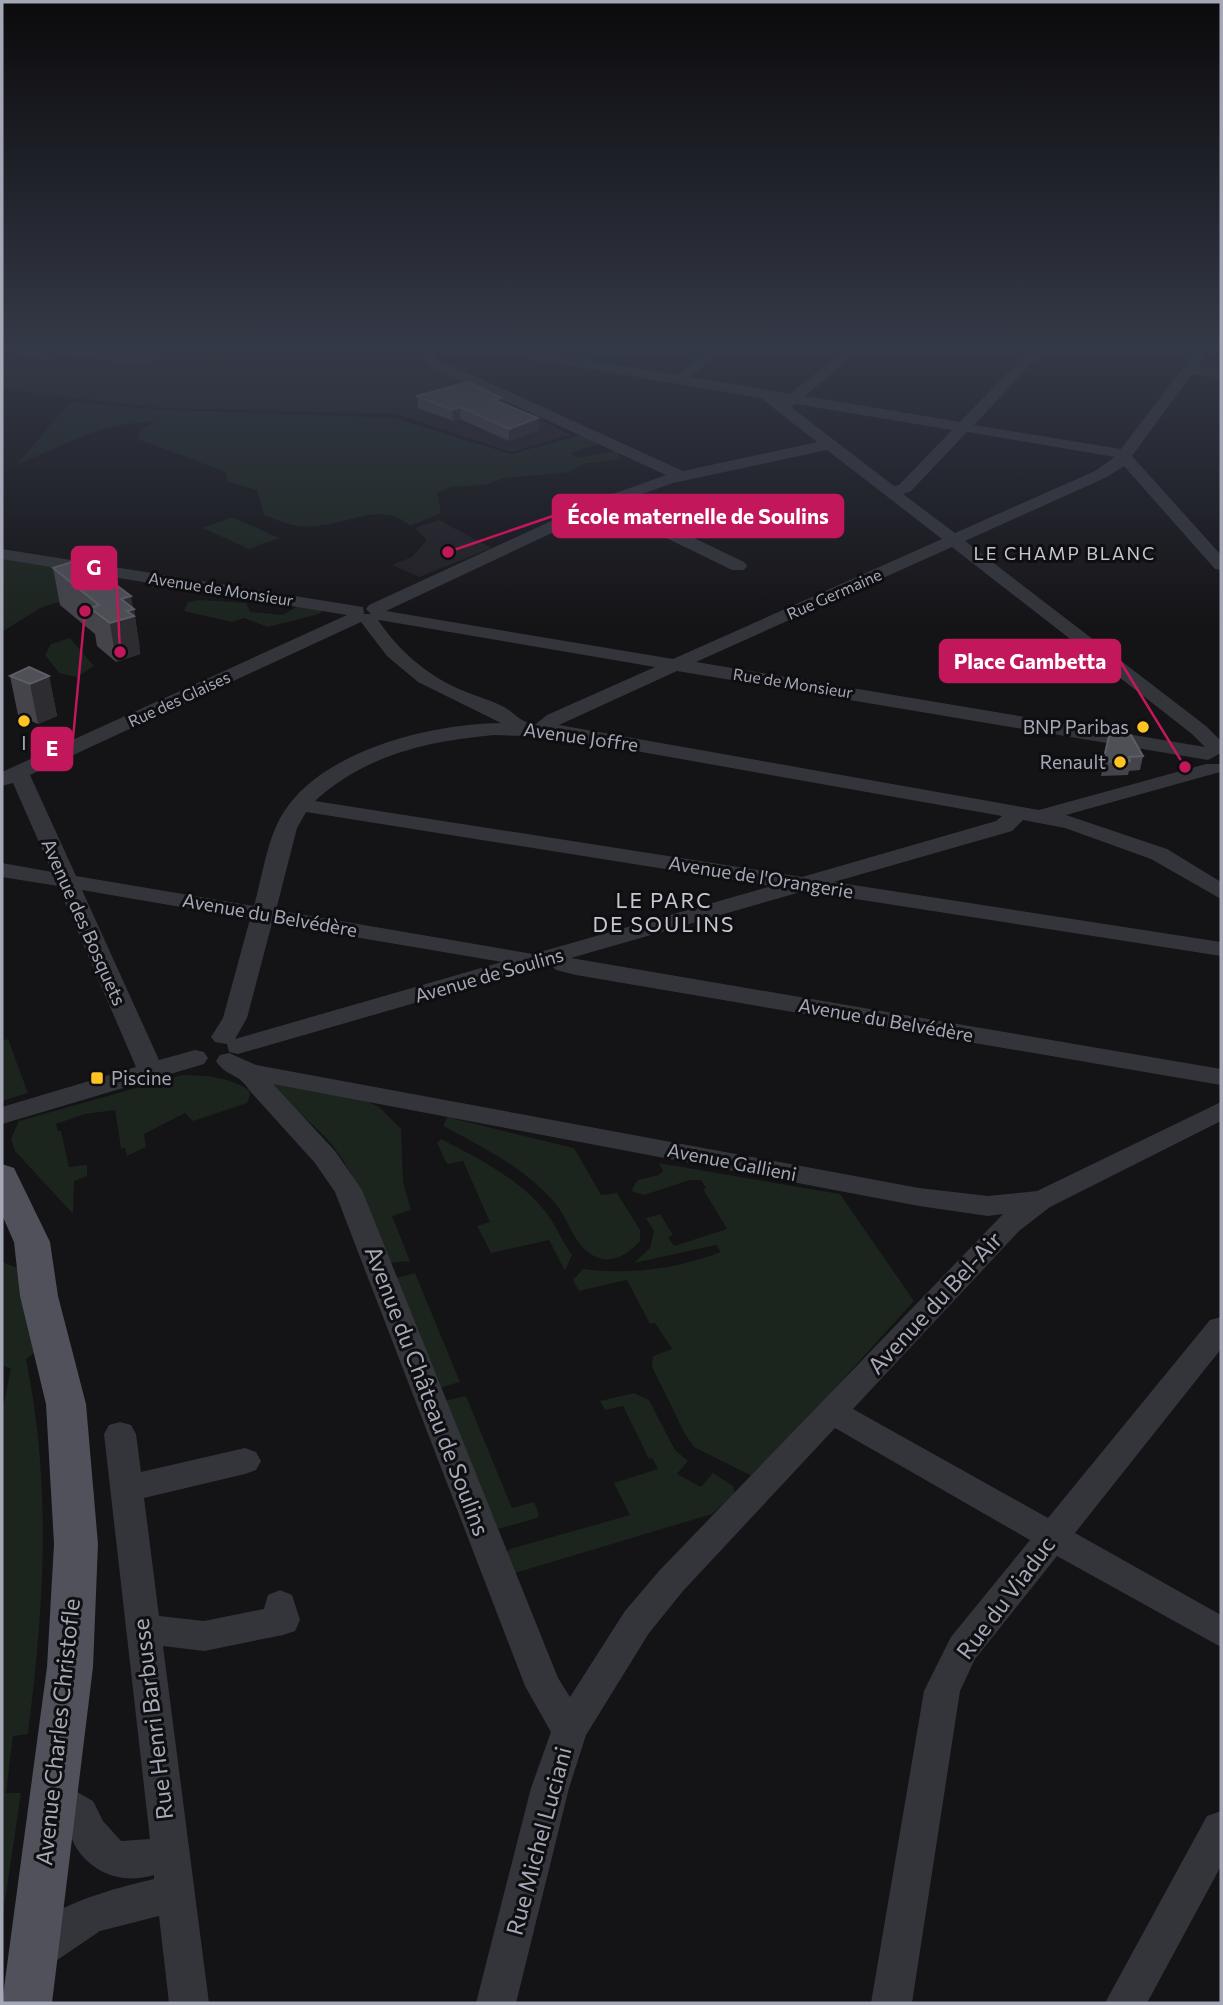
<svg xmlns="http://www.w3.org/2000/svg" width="1223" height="2005" viewBox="0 0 1223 2005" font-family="Commissioner,sans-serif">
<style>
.built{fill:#201f23}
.green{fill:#1b241d}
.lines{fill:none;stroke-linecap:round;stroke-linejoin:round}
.minor{fill:#34353b;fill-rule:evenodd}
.major{fill:#50515a;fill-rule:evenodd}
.wall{fill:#45444b}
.shaded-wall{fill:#2d2c31}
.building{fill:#4f4f57;stroke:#5d5d66;stroke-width:2}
.poi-dot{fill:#ffc422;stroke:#0f0e11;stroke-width:2.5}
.labels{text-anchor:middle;stroke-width:6;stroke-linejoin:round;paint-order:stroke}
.far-street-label{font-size:16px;fill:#a4a8b7;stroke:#0f0e11}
.far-neighbourhood-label{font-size:18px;letter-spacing:2px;fill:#c5c8d3;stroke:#0f0e11}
.poi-label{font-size:19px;fill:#a4a8b7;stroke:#0f0e11;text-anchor:end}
.street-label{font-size:19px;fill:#a4a8b7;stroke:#0f0e11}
.neighbourhood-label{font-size:21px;letter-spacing:2px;fill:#c5c8d3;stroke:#0f0e11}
.near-street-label{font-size:23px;fill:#a4a8b7;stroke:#0f0e11}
.leader{fill:none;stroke:#c2185b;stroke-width:2.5}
.callout-dot{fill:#c2185b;stroke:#0f0e11;stroke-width:2.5}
.callout{fill:#c2185b;stroke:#c2185b;stroke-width:2.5}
.callout-label{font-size:21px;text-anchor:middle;font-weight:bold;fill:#fff}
</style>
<rect width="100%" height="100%" fill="#141316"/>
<!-- built -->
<path class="built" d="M 2,349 L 421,349 L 434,366 L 571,435 L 511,452 L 397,414 L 158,408 L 2,389 Z
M 439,520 L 491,548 L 419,577 L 392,565 L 412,557 L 427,540 L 415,528 Z"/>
<!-- green -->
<path class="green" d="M 177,349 L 226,349 L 243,353 L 224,363 L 167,354 Z
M 71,402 L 150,409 L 394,418 L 511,454 L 581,435 L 602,443 L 571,453 L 577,458 L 617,451 L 621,459 L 581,464 L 570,472 L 504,478 L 484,485 L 451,487 L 437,493 L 441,513 L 410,526 C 381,497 336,531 300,526 C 288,525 275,519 264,515 L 257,490 L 228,482 L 226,472 L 138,439 L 140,431 L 155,422 C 105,420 63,447 17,464 Z
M 232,517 L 279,538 L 249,549 L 203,528 Z
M 2,556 L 114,575 L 87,593 L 40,608 L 2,632 Z
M 200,600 L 246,603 L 250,612 L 283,615 L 300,605 L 324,609 L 319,614 L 268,627 L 244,618 L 232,622 L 184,611 L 188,602 Z
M 70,638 L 94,666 L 77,677 L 59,673 L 45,655 L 51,644 Z
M 8,1039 L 28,1093 L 2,1101 L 2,1041 Z
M 182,1075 C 207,1076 227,1076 249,1090 L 250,1096 L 247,1103 L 193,1121 L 185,1113 L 144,1134 L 146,1147 L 127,1156 L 125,1148 L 121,1148 L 115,1110 L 85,1114 L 56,1124 L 58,1131 L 61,1131 L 69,1167 L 87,1165 L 87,1176 L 74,1181 L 73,1214 L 15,1151 L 11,1139 L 19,1121 Z
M 274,1082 L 355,1096 L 379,1107 L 401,1129 L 403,1182 L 411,1210 L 392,1216 L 410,1261 L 390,1263 C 372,1223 357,1172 326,1138 C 309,1120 288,1105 272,1085 Z
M 447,1117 L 574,1148 L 601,1195 L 617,1193 L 640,1230 L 640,1241 C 631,1251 619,1261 603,1259 C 577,1254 571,1225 558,1207 C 530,1171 483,1147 443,1126 Z
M 441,1139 C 478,1158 526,1182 550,1218 C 558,1230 563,1243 572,1255 L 565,1271 L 549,1240 L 491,1253 L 477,1226 L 490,1222 L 463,1161 L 447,1164 L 437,1143 Z
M 659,1163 L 840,1194 L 914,1301 L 754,1477 L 694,1447 L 685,1434 L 652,1367 L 653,1356 L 672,1349 L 655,1323 L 650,1324 L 627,1280 L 579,1291 L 573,1280 L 583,1269 C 631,1275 675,1269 721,1252 L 716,1245 L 634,1263 L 650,1248 L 654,1231 L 646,1218 L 660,1214 L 673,1235 L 668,1237 L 674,1246 L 727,1229 L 703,1189 L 706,1188 L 701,1180 L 690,1180 L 644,1195 L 631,1191 L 638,1180 L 659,1175 L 663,1171 Z
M 2,1262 L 20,1269 L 40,1348 L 26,1359 C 52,1487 44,1606 28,1734 L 13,1736 L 6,1793 L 21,1793 L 2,1920 L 2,1412 L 11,1369 L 2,1365 Z
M 415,1273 L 460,1382 L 439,1388 L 396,1278 Z
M 634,1393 L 649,1400 L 675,1450 L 688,1461 L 677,1474 L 701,1487 L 713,1473 L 733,1486 L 735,1494 L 712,1514 L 515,1573 L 505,1554 L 510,1549 L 630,1515 L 614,1483 L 658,1469 L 652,1458 L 649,1459 L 623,1406 L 605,1410 L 600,1401 Z
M 466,1396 L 512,1508 L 534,1502 L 539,1514 L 537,1518 L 498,1529 L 444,1401 Z"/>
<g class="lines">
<!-- minor -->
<path class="minor" d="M 418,349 L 432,349 L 437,359 L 683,471 L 817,442 L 761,398 L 496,353 L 489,349 L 520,349 L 677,375 L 708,349 L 723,349 L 691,377 L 790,394 L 846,349 L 861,349 L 805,396 L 960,422 L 1031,349 L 1045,349 L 974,425 L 1121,449 L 1197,349 L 1211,349 L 1198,366 L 1221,370 L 1221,378 L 1192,374 L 1132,456 L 1221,555 L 1221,570 L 1215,569 L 1124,466 L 1107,477 L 965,541 L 1206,726 L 1221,741 L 1221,753 L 1208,760 L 677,671 L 559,725 L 1039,810 L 1206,764 L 1220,764 L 1220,772 L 1066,815 L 1167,849 L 1221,882 L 1221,899 L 1151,859 L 1065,828 L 1023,820 L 1012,831 L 834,882 L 1221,942 L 1221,956 L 804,891 L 571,958 L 1221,1069 L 1221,1085 L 576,975 L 556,970 L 550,964 L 238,1054 L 229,1052 L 227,1044 L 215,1042 L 211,1037 L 223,1018 L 250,919 L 82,890 L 159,1060 L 195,1050 L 204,1052 L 208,1058 L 204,1064 L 2,1124 L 2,1107 L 136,1067 L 58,886 L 2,877 L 2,863 L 52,872 L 13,783 L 2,786 L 2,772 L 347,615 L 2,559 L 2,549 L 357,606 L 363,607 L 364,614 L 371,614 L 366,609 L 369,605 L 599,499 L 666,475 L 427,365 ZM 796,404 L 952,430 L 899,485 L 894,486 L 791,407 ZM 967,432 L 1115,457 L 1095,471 L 955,533 L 903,494 L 911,491 ZM 827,450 L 942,539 L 673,659 L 386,611 L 605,508 L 732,570 L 744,570 L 747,566 L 744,562 L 619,502 L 673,483 ZM 952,547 L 1192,734 L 1205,747 L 696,662 ZM 378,620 L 379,620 L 655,667 L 547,715 L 536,724 C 517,722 517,713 500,705 C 487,699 473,695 459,689 C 427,675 398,650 378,620 ZM 361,622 L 387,656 L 418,682 L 501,723 C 427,724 306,753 275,829 C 265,853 261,881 254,906 L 76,876 L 30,775 ZM 494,735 L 557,737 L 1002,816 L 996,821 L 802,877 L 315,801 C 365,755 428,741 494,735 ZM 306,812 L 772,886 L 533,954 L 276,910 L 297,828 ZM 272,923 L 502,962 L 235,1039 L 247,1018 Z
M 229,1053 L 256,1065 L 919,1188 L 988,1196 L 1037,1191 L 1221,1102 L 1221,1121 L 1050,1207 L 1019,1231 L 853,1409 L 1048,1518 L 1210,1320 L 1221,1317 L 1221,1349 L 1075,1533 L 1221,1615 L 1221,1647 L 1057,1556 L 975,1659 L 960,1691 L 912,2003 L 871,2003 L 924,1691 L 951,1637 L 1030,1540 L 835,1428 L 683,1591 L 649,1633 L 586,1735 L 569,1788 L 516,2003 L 476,2003 L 531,1788 L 551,1732 L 525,1686 L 335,1192 L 315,1163 L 250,1091 C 237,1071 227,1078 216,1061 L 220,1055 ZM 273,1084 L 919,1206 L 988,1216 L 1003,1214 L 659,1571 L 625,1611 L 570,1697 L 558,1678 L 362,1190 L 335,1151 Z
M 120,1422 L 131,1425 L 136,1434 L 141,1472 L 245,1448 L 256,1452 L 261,1461 L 256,1470 L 245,1474 L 144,1498 L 159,1616 L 204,1621 L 264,1609 L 268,1595 L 280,1590 L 292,1595 L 300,1620 L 295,1631 L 283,1635 L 204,1651 L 163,1646 L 209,2003 L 169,2003 L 159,1916 L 100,1931 L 47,1967 L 33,1973 L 19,1967 L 13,1953 C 31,1909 112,1889 154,1879 L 154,1875 C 124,1884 95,1875 77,1849 C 72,1841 70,1831 64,1824 C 53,1812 40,1811 33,1795 L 39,1783 L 52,1778 L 93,1801 L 103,1821 L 121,1841 L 150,1839 L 104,1434 L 109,1425 Z
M 1221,1811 L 1221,1866 L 1147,2003 L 1105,2003 L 1207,1816 Z"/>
<!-- major -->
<path class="major" d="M 2,1164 L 14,1168 L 50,1242 L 58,1296 L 86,1404 L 98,1544 L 93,1667 L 52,2003 L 2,2003 L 47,1667 L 54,1544 L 46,1404 L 20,1296 L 14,1242 L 2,1215 Z"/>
</g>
<!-- wall -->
<path class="wall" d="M 19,349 L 175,349 L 146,365 L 59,353 L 47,359 L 20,356 Z
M 417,396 L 501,402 L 539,430 L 509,441 L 460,419 L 453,421 L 418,408 Z
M 53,568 L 134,609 L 140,654 L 116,662 L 97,646 L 95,634 L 60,605 Z
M 10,676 L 49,676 L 57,716 L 38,724 L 18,715 Z
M 1109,736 L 1143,756 L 1140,770 L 1129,771 L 1128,775 L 1101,776 Z"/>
<!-- shaded-wall -->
<path class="shaded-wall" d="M 46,349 L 58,349 L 59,353 L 47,359 Z
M 146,349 L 175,349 L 146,365 L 144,350 Z
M 460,407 L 460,419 L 453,421 L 452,410 Z
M 538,418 L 539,430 L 509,441 L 509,429 Z
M 131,596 L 140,647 L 139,648 L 140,654 L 116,662 L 110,623 L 121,599 Z
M 49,676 L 57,716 L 38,724 L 30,684 Z"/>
<!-- building -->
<path class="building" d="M 468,382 L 501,398 L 494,400 L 538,418 L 509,429 L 460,407 L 452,410 L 417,396 Z
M 75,561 L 82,566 L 88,564 L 131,596 L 121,599 L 134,609 L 127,611 L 134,616 L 110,623 L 90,608 L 99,605 L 53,568 Z
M 29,667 L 49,676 L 30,684 L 10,676 Z
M 1131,735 L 1143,756 L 1129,757 L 1130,761 L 1103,762 L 1109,736 Z"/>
<!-- sky -->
<linearGradient id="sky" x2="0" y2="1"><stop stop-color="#0b0a0c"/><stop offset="0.55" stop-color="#343947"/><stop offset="1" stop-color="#343947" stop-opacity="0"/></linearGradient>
<rect width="1223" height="630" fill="url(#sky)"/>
<!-- markers -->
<g class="poi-dot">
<circle cx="24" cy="721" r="7"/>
<circle cx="1143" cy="727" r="7"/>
<circle cx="1120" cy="762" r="7"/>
<rect x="90" y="1071" width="14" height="14" rx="3.5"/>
</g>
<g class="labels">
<!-- far-street labels -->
<g class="far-street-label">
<text transform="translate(221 589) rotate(9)" y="6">Avenue de Monsieur</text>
<text transform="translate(834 594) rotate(-24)" y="6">Rue Germaine</text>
<text transform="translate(793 683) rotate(9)" y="6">Rue de Monsieur</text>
<text transform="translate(179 699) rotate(-25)" y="6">Rue des Glaises</text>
</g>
<!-- far-neighbourhood labels -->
<g class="far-neighbourhood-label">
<text x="1065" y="560">LE CHAMP BLANC</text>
</g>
<!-- poi labels -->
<g class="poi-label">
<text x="1129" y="734">BNP Paribas</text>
<text x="24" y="750" text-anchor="middle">I</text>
<text x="1106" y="769">Renault</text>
<text x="111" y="1085" text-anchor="start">Piscine</text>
</g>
<!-- street labels -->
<g class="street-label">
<text transform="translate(581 737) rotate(8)" y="7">Avenue Joffre</text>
<text transform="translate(761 877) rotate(9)" y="7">Avenue de l'Orangerie</text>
<text transform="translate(270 915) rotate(10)" y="7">Avenue du Belvédère</text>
<text transform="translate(84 922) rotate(66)" y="7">Avenue des Bosquets</text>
<text transform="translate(489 975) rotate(-16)" y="7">Avenue de Soulins</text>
<text transform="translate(886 1020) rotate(10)" y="7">Avenue du Belvédère</text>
<text transform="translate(732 1162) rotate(11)" y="7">Avenue Gallieni</text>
</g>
<!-- neighbourhood labels -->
<g class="neighbourhood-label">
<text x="664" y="908">LE PARC<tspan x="664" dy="24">DE SOULINS</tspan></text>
</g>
<!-- near-street labels -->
<g class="near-street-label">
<text transform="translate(935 1303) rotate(-47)" y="8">Avenue du Bel-Air</text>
<text transform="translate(427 1391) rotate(69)" y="8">Avenue du Château de Soulins</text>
<text transform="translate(1006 1598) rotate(-53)" y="8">Rue du Viaduc</text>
<text transform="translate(153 1719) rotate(-97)" y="8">Rue Henri Barbusse</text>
<text transform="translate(58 1732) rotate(-84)" y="8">Avenue Charles Christofle</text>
<text transform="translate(539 1841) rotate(-75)" y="8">Rue Michel Luciani</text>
</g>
</g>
<!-- callouts -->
<path class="leader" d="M448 552L553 516M120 652L116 568M1185 767L1120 661M85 611L72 749"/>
<g class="callout-dot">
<circle cx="448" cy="552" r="7"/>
<circle cx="120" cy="652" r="7"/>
<circle cx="1185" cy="767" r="7"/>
<circle cx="85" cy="611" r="7"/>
</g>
<g class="callout">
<rect x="553" y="495" width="290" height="42" rx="7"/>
<rect x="72" y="547" width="44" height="42" rx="7"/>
<rect x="940" y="640" width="180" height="42" rx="7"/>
<rect x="32" y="728" width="40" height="42" rx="7"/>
</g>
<g class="callout-label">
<text x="698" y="524">École maternelle de Soulins</text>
<text x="94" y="575">G</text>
<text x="1030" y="669">Place Gambetta</text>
<text x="52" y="756">E</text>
</g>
<!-- border -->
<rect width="1223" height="2005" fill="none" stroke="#a4a8b7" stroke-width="7"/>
</svg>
